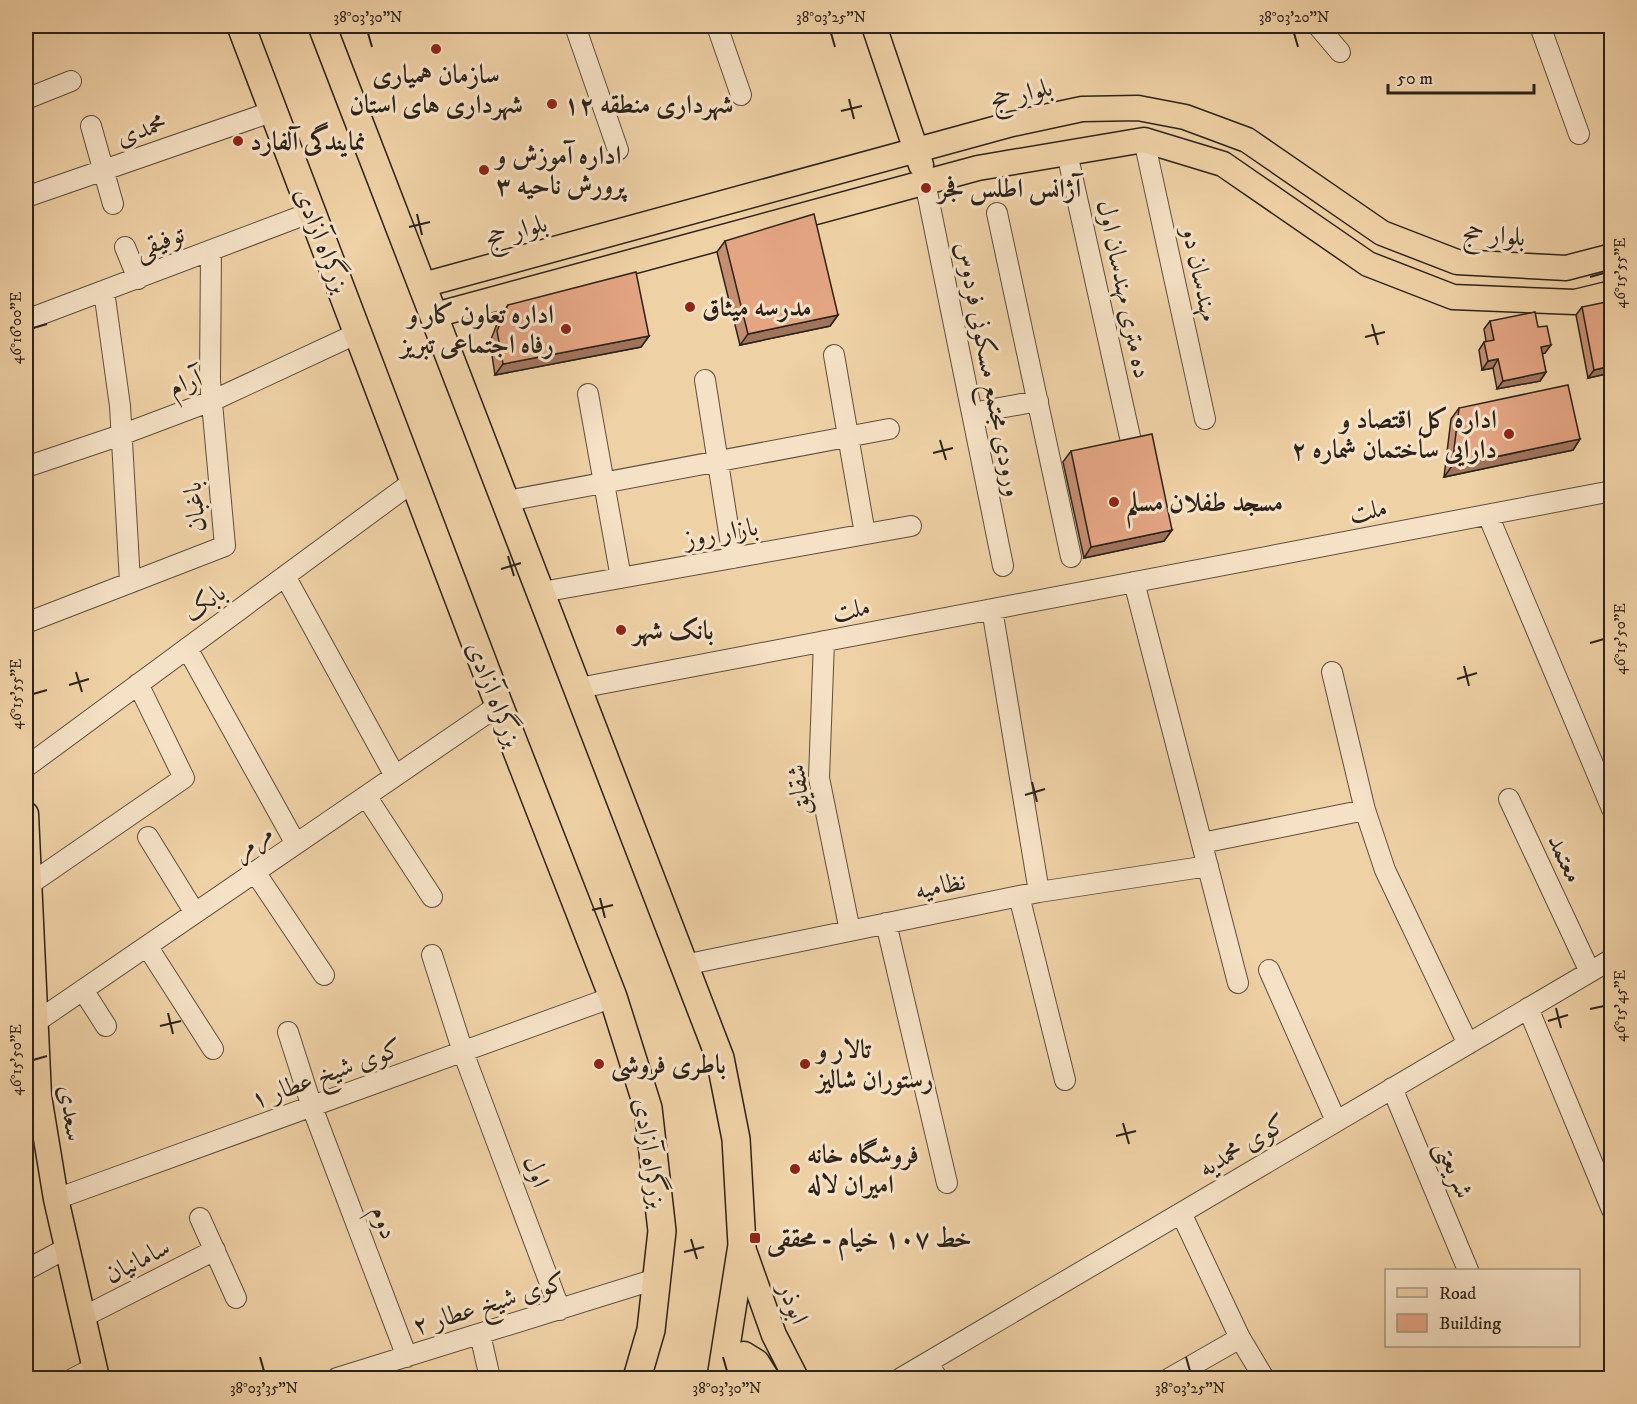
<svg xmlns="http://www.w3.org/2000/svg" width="1637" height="1404" viewBox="0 0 1637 1404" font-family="'IM FELL DW Pica',Amiri,serif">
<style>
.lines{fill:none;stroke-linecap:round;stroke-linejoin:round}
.minor-casing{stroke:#5e4e3e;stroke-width:22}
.major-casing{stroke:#2d231b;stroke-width:27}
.highway-casing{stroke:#2d231b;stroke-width:30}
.minor{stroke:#f5e1c5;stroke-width:20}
.major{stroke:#efd1a6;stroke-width:24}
.highway{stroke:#efd1a6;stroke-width:27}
.wall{fill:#c48e71;stroke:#2d231b;stroke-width:1.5}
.shaded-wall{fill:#a0745c;stroke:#2d231b;stroke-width:1.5}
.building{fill:#e4a583;stroke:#2d231b;stroke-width:1.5}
.ticks{fill:none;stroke:#2d231b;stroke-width:2}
.poi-dot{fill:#8f2418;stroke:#f5e1c5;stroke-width:2}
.labels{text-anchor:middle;stroke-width:6;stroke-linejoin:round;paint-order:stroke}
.poi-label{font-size:26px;font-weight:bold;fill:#2d231b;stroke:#f5e1c5;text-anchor:start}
.street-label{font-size:26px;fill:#2d231b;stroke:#f5e1c5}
.neatline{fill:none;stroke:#2d231b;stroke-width:2}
.ticks-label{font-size:15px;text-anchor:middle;fill:#2d231b}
</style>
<rect width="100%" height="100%" fill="#efd1a6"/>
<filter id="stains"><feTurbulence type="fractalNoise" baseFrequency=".00333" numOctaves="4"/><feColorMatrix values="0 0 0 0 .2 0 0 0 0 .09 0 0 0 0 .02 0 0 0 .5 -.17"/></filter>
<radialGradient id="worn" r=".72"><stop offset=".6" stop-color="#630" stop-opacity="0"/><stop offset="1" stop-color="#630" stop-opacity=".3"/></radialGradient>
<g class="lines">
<!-- minor casing -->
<g class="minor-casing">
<path id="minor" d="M 575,26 L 618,150
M 717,26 L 741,95
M 1318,26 L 1340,52
M 1540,26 L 1579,134
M 26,99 L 71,81
M 91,126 L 113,204
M 1144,140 L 1205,419
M 1067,153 L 1130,437
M 925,182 L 1003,566
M 26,197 L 274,111
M 997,213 L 1071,557
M 125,247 L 138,279
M 104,291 L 120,406 L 130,582
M 26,320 L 312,212
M 834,355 L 865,534
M 705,380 L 733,558
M 588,394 L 621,578
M 972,413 L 1038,401
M 26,467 L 121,435 L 214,400 L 358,333
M 507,501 L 889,429
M 1488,515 L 1612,809
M 285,576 L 395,776
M 1134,582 L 1238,983
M 542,592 L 911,526
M 992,609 L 1039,892
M 26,623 L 225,546 L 210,381 L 211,251
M 824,641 L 819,778 L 850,931
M 187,648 L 296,844
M 1332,672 L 1365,810 L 1385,870 L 1468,1044
M 579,688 L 1612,491
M 26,767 L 414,481
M 366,796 L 432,897
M 1509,799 L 1590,972
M 148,837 L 195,913
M 1202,843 L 1365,810
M 255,872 L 324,975
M 30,884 L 184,778 L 138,684
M 1019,896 L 1065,1080
M 886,923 L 947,1183
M 147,946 L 213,1049
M 432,955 L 463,1052 L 560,1310
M 684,965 L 1039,892 L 1208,866
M 1269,970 L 1336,1121
M 83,990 L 106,1026
M 1528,1008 L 1612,1210
M 36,1022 L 499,705
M 288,1032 L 312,1107 L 407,1357
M 1392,1088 L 1468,1270
M 56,1199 L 613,997
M 1181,1213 L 1240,1338 L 1264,1378
M 200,1218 L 236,1298
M 26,1270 L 67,1248
M 83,1317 L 215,1250
M 480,1334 L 490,1378
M 928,1363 L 937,1378
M 74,1378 L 94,1368
M 337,1378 L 656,1279
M 901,1378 L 1612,959
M 1170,1378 L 1240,1338"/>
</g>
<!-- major casing -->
<g class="major-casing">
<path id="major" d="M 874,26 L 921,165
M 423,285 L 1012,124 L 1082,109 L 1138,108 L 1185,117 L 1247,140 L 1382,233 L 1457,262 L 1566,268 L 1612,256
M 435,315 L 978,168 L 1144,140 L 1223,164 L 1368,264 L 1453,297 L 1575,302 L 1612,293
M 26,814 L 39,1096 L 56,1199 L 97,1378
M 742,1245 L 774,1335 L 796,1378
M 727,1378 L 744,1354 L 757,1362 L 767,1378"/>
</g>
<!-- highway casing -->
<g class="highway-casing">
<path id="highway" d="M 241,26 L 499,705 L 613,997 L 648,1108 L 662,1231 L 651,1330 L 637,1378
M 322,26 L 720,1058 L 736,1139 L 742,1245 L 721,1378"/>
</g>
<!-- minor -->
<use href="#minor" class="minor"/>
<!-- major -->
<use href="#major" class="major"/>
<!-- highway -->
<use href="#highway" class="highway"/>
</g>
<!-- wall -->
<path class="wall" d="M 725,241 L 838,315 L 830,326 L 740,345 L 717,252 Z
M 508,305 L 649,336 L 641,347 L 495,375 L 490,342 L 500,316 Z
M 1582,307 L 1611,373 L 1588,378 L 1576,315 Z
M 1490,321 L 1538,327 L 1545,353 L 1542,354 L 1546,372 L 1540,381 L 1497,389 L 1493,368 L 1482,370 L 1479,350 L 1484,342 L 1486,341 L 1484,329 Z
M 1459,408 L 1580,439 L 1573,450 L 1444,477 L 1451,419 Z
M 1071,451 L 1172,530 L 1164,541 L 1084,558 L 1063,462 Z"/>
<!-- shaded-wall -->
<path class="shaded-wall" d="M 838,315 L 830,326 L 740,345 L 748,334 Z
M 649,336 L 641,347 L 495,375 L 503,364 Z
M 1551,345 L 1545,353 L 1535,355 L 1541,347 Z
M 1498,359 L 1493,368 L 1482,370 L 1488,361 Z
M 1611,366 L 1611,373 L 1588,378 L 1594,370 Z
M 1546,372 L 1540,381 L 1497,389 L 1503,381 Z
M 1580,439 L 1573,450 L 1444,477 L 1452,466 Z
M 1172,530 L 1164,541 L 1084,558 L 1091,547 Z"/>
<!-- building -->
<path class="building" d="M 814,214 L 838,315 L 748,334 L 725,241 Z
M 636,272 L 649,336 L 503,364 L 497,331 L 508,305 Z
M 1611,301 L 1611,366 L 1594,370 L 1582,307 Z
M 1535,312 L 1538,327 L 1547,326 L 1551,345 L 1541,347 L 1546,372 L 1503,381 L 1498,359 L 1488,361 L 1484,342 L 1494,340 L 1490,321 Z
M 1568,385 L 1580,439 L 1452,466 L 1459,408 Z
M 1152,434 L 1172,530 L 1091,547 L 1071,451 Z"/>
<!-- ticks -->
<path class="ticks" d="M 368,33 L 372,47M 831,33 L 835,47M 1294,33 L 1298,47M 849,99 L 854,119M 841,111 L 862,106M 417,214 L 422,235M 409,227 L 430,222M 1590,277 L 1604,273M 1372,324 L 1378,345M 33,328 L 47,324M 1365,337 L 1385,332M 940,440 L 946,460M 933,453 L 953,448M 508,556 L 514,576M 501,569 L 521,563M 1590,643 L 1604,639M 1464,666 L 1469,686M 76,672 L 82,692M 1457,679 L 1477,673M 69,685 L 89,679M 33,694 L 47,690M 1032,782 L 1037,802M 1025,795 L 1045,789M 600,898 L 605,918M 592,910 L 613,905M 1556,1008 L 1561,1028M 1590,1009 L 1604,1006M 168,1013 L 173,1034M 1548,1021 L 1568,1015M 160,1026 L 181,1021M 33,1060 L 47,1056M 1123,1123 L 1129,1144M 1116,1136 L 1136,1131M 691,1239 L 697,1259M 684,1252 L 704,1247M 260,1357 L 264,1371M 723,1357 L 727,1371M 1186,1357 L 1190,1371"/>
<!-- markers -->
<g class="poi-dot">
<circle cx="436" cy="49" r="6"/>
<circle cx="552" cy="104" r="6"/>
<circle cx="238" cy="141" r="6"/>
<circle cx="484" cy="170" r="6"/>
<circle cx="926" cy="188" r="6"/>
<circle cx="690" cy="307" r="6"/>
<circle cx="566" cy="329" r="6"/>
<circle cx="1509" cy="434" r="6"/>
<circle cx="1114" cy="502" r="6"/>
<circle cx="621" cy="630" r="6"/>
<circle cx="599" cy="1064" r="6"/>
<circle cx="805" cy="1064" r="6"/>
<circle cx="795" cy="1169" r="6"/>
<rect x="749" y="1232" width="12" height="12" rx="3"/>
</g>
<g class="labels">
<!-- poi labels -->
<g class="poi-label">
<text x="436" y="83" text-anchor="middle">سازمان همیاری<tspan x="436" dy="30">شهرداری های استان</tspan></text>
<text x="564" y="113">شهرداری منطقه ۱۲</text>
<text x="250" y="150">نمایندگی آلفارد</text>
<text x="496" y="164">اداره آموزش و<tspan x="496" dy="30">پرورش ناحیه ۳</tspan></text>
<text x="938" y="197">آژانس اطلس فجر</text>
<text x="702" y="316">مدرسه میثاق</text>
<text x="554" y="323" text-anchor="end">اداره تعاون کار و<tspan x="554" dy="30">رفاه اجتماعی تبریز</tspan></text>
<text x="1497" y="428" text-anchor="end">اداره کل اقتصاد و<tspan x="1497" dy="30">دارایی ساختمان شماره ۲</tspan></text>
<text x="1126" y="511">مسجد طفلان مسلم</text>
<text x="633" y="639">بانک شهر</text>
<text x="817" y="1058">تالار و<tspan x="817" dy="30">رستوران شالیز</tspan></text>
<text x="611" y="1073">باطری فروشی</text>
<text x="807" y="1163">فروشگاه خانه<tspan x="807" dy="30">امیران لاله</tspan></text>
<text x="767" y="1247">خط ۱۰۷ خیام - محققی</text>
</g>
<!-- street labels -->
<g class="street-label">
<text transform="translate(1021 93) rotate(-13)" y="9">بلوار حج</text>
<text transform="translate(141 129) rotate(-19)" y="9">محمدی</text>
<text transform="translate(516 230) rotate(-15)" y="9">بلوار حج</text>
<text transform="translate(1494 234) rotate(5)" y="9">بلوار حج</text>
<text transform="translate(323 240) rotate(69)" y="9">بزرگراه آزادی</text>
<text transform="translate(159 241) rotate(-21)" y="9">توفیقی</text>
<text transform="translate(1201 274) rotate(78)" y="9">مهندسان دو</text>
<text transform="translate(1125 289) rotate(78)" y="9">ده متری مهندسان اول</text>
<text transform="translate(990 369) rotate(79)" y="9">ورودی مجتمع مسکونی فردوس</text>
<text transform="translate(185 382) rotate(-21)" y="9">آرام</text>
<text transform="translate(194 507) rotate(-96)" y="9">باغبان</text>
<text transform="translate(1368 510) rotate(-11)" y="9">ملت</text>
<text transform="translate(721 532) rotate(-10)" y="9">بازار روز</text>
<text transform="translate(204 602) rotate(-36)" y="9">بابک</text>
<text transform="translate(851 609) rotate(-11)" y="9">ملت</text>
<text transform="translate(495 694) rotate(69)" y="9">بزرگراه آزادی</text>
<text transform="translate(798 790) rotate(-96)" y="9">شقایق</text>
<text transform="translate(252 841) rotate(-34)" y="9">مرمر</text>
<text transform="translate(1566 858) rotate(65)" y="9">معتمد</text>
<text transform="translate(940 885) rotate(-12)" y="9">نظامیه</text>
<text transform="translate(326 1073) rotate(-20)" y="9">کوی شیخ عطار ۱</text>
<text transform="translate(72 1113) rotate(82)" y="9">سعدی</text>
<text transform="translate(1242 1145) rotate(-31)" y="9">کوی محمدیه</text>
<text transform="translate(651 1153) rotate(82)" y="9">بزرگراه آزادی</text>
<text transform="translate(1455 1169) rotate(67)" y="9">شریعتی</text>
<text transform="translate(537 1171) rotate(69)" y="9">اول</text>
<text transform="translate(385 1222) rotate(69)" y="9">دوم</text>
<text transform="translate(137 1260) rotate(-27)" y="9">سامانیان</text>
<text transform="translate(489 1303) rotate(-17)" y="9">کوی شیخ عطار ۲</text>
<text transform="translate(794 1303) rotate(69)" y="9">ابوذر</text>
</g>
</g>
<!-- margin -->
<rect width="1637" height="1404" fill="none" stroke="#efd1a6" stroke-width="66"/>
<!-- legend -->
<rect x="1385" y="1269" width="195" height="78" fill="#f5e1c5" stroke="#a59581" stroke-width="1.5"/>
<rect x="1397" y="1288" width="30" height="9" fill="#efd1a6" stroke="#a59581" stroke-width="1.5"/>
<text x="1439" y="1299" font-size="18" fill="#2d231b">Road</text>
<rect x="1397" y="1314" width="30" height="18" fill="#e4a583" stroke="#a59581" stroke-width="1.5"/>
<text x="1439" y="1329" font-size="18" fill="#2d231b">Building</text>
<!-- scale -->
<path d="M1388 84v9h146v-9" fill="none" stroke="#2d231b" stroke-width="3"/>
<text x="1397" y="84" font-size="18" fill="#2d231b" stroke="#f5e1c5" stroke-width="4.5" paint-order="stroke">50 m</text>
<rect x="33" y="33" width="1571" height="1338" class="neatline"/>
<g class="ticks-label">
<text x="368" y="22">38°03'30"N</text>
<text x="831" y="22">38°03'25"N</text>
<text x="1294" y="22">38°03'20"N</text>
<text transform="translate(1620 273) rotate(-90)" y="5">46°15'55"E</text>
<text transform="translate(16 328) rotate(-90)" y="5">46°16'00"E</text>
<text transform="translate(1620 639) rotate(-90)" y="5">46°15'50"E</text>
<text transform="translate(16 694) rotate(-90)" y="5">46°15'55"E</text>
<text transform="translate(1620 1006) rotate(-90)" y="5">46°15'45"E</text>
<text transform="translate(16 1060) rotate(-90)" y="5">46°15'50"E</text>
<text x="264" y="1393">38°03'35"N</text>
<text x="727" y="1393">38°03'30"N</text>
<text x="1190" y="1393">38°03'25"N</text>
</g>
<rect width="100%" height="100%" filter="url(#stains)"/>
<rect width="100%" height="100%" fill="url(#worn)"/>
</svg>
